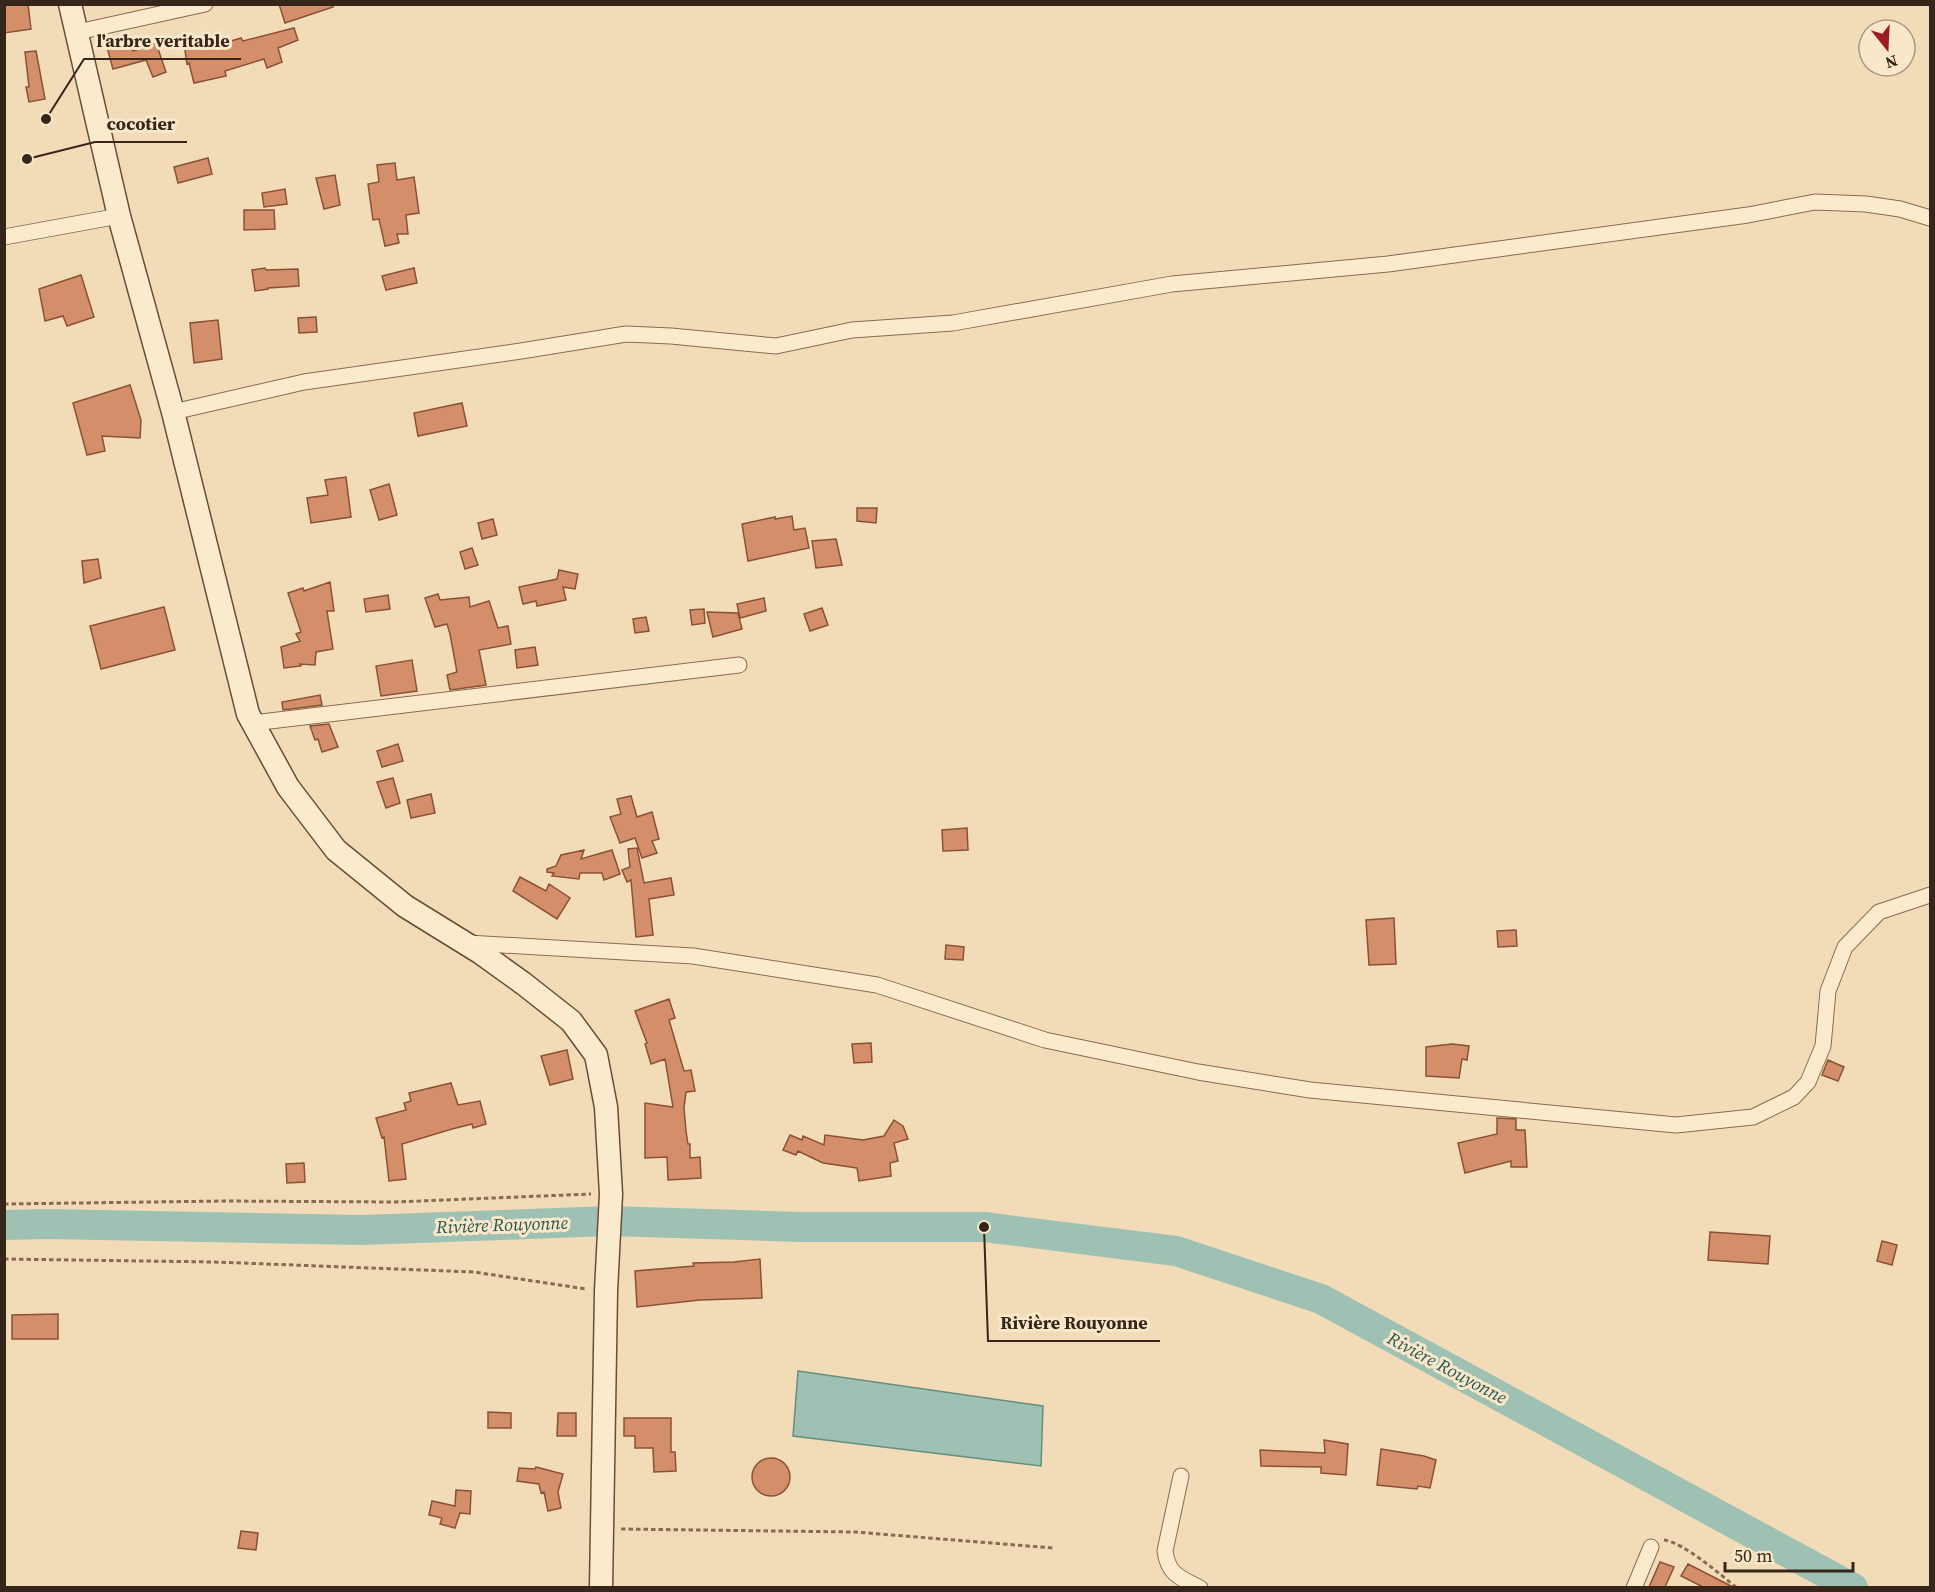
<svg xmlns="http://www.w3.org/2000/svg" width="1935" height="1592" viewBox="0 0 1935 1592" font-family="'Source Serif 4',serif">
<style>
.water{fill:#9ec1b4;stroke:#658f81;stroke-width:1.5}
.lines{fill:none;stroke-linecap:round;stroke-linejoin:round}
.river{stroke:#9ec1b4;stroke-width:30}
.building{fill:#d48f6a;stroke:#8a5136;stroke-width:1.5}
.minor-casing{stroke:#896b52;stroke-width:17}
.secondary-casing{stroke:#6a4c36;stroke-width:25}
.path{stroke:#896b52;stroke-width:3;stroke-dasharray:4.5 3;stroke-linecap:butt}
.minor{stroke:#fceacc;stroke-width:15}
.secondary{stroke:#fceacc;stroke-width:22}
.labels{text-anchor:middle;stroke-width:6;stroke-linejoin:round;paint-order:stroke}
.water-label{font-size:18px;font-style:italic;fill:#265751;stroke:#f8e7c8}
.leader{fill:none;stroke:#362519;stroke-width:2}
.callout-dot{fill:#362519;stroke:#f8e7c8;stroke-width:2}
.callout-label{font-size:18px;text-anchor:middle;font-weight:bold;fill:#362519;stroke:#f8e7c8;stroke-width:6;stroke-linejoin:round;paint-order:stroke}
</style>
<rect width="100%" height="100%" fill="#f2dcb8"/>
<!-- water -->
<path class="water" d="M 798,1371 L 1043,1406 L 1041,1466 L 793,1436 Z"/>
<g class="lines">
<!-- river -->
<path class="river" d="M 4,1225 L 47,1224 L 363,1230 L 610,1221 L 801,1227 L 984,1227 L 1176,1251 L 1321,1299 L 1853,1588"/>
</g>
<!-- building -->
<path class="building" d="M 4,4 L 28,4 L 31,29 L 4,33 Z
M 279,4 L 333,4 L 333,7 L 285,23 Z
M 294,28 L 298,40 L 278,48 L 282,62 L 267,68 L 264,59 L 225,71 L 226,76 L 194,83 L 189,63 L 187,64 L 184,44 L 211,40 L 212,47 L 241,38 L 243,41 Z
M 131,41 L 133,51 L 156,43 L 166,72 L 153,77 L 146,60 L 113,69 L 107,47 Z
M 36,51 L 45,99 L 29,102 L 26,87 L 29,87 L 25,52 Z
M 208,158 L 212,174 L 178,183 L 174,167 Z
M 395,163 L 397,180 L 414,177 L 419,213 L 406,215 L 408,234 L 397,234 L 399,243 L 385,246 L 379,219 L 373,220 L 368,184 L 379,182 L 377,165 Z
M 335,175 L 340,205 L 324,209 L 316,178 Z
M 285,189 L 287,204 L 264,207 L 262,193 Z
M 244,210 L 274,210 L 275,229 L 244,230 Z
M 265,268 L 266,270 L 298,269 L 299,286 L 268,288 L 268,289 L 255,291 L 252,270 Z
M 414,268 L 417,283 L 386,290 L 382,276 Z
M 81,275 L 94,317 L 67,326 L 63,316 L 45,321 L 39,289 Z
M 316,317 L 317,332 L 299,333 L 298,318 Z
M 218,320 L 222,359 L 194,363 L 190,323 Z
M 130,385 L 141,420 L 140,438 L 102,436 L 105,451 L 87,455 L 73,403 Z
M 462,403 L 467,426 L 418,436 L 414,413 Z
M 346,477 L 351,517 L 311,523 L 307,498 L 328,495 L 325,480 Z
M 389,484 L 397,515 L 379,520 L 370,490 Z
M 857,508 L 877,508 L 876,523 L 857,521 Z
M 792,516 L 794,530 L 805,528 L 809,548 L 748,561 L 742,524 L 775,517 L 775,519 Z
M 493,519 L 497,535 L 482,539 L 478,523 Z
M 836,539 L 842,565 L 816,568 L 812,541 Z
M 472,548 L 478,565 L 465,569 L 460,552 Z
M 98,559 L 101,578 L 84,583 L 82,561 Z
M 559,570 L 578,574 L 575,589 L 563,587 L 566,600 L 537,606 L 536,601 L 523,604 L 519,587 L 557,579 Z
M 330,582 L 334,611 L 327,611 L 333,649 L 316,652 L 315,665 L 300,664 L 301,666 L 284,668 L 281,647 L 300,641 L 296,634 L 301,632 L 288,593 L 303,588 L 304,591 Z
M 438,594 L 440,600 L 469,597 L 470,607 L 489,601 L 498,628 L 508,626 L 511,644 L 479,650 L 486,685 L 450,690 L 447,675 L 457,672 L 450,634 L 447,624 L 435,627 L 425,598 Z
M 388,595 L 390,609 L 366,612 L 364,599 Z
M 764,598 L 766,611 L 740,618 L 737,604 Z
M 164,607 L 175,650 L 101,669 L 90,626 Z
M 822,608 L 828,625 L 810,631 L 804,614 Z
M 704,609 L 705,623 L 692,625 L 690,610 Z
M 707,612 L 738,613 L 742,629 L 713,637 Z
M 646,617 L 649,631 L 635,633 L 633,619 Z
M 535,647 L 538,665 L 517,668 L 515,650 Z
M 412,660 L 417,691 L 381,696 L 376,666 Z
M 320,695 L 322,705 L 283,710 L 282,702 Z
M 329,724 L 338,747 L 322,752 L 318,739 L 315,740 L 310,726 Z
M 398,744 L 403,761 L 382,767 L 377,751 Z
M 393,778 L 400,803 L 386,808 L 377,782 Z
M 431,794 L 435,813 L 411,818 L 407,800 Z
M 631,796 L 637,817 L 652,812 L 659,839 L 652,841 L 657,853 L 642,858 L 635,838 L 620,843 L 610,817 L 621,814 L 617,799 Z
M 967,828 L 968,850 L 943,851 L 942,830 Z
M 637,848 L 644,883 L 671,878 L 674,895 L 649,899 L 653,935 L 636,937 L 631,880 L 627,882 L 622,870 L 630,867 L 628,849 Z
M 584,850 L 581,859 L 612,850 L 620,874 L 604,880 L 602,873 L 580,873 L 579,879 L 552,876 L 554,873 L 547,872 L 547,869 L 556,866 L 561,855 Z
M 520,877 L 546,891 L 549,884 L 570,898 L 557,919 L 513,891 Z
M 1394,918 L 1396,964 L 1369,965 L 1366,920 Z
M 1516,930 L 1517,946 L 1498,947 L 1497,931 Z
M 946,945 L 964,947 L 963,960 L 945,959 Z
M 669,999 L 675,1018 L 669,1020 L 684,1071 L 691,1070 L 695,1091 L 686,1092 L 684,1108 L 686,1131 L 688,1144 L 690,1144 L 690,1158 L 700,1157 L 701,1178 L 668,1180 L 667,1157 L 645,1158 L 645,1103 L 673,1107 L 665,1059 L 651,1064 L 645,1044 L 647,1043 L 635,1011 Z
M 871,1043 L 872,1062 L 854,1063 L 852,1044 Z
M 1452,1044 L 1469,1046 L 1467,1060 L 1462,1059 L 1459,1078 L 1426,1076 L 1426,1047 Z
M 567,1050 L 573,1079 L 550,1085 L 541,1056 Z
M 1828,1060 L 1844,1067 L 1838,1081 L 1822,1075 Z
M 451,1083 L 458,1105 L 480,1101 L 486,1124 L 473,1128 L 472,1124 L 452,1129 L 402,1144 L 406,1179 L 389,1181 L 384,1137 L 382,1138 L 376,1118 L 406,1110 L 404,1103 L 411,1101 L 409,1093 Z
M 1497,1118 L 1516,1119 L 1516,1130 L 1525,1130 L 1527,1167 L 1511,1167 L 1511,1161 L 1465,1173 L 1458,1143 L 1497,1134 Z
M 894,1120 L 903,1126 L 908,1139 L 894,1143 L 898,1161 L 890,1163 L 891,1176 L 859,1181 L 857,1168 L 823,1163 L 798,1151 L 796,1155 L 783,1150 L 790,1135 L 802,1140 L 803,1136 L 824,1145 L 825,1135 L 863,1140 L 884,1136 Z
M 304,1163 L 305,1182 L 287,1183 L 286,1164 Z
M 1710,1232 L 1770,1236 L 1768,1264 L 1708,1260 Z
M 1882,1241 L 1897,1245 L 1892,1265 L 1877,1261 Z
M 760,1259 L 762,1298 L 700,1300 L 637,1307 L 635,1271 L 694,1266 L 693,1263 L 734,1262 Z
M 58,1314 L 58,1339 L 12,1339 L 12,1315 Z
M 488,1412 L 511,1413 L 511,1428 L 488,1428 Z
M 558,1413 L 576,1413 L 576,1436 L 557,1436 Z
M 624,1418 L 671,1418 L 671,1452 L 675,1452 L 676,1471 L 654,1472 L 653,1448 L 635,1448 L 635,1436 L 624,1436 Z
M 1324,1440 L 1348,1444 L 1346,1475 L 1321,1473 L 1321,1467 L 1261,1466 L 1260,1450 L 1325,1453 Z
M 1381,1449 L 1424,1456 L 1436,1460 L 1430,1488 L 1418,1486 L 1417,1489 L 1377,1485 Z
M752 1477a19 19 0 1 1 38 0a19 19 0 1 1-38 0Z
M 536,1467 L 563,1474 L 558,1492 L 561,1508 L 548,1511 L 544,1492 L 541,1493 L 539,1484 L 517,1481 L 519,1468 L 535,1469 Z
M 456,1490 L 471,1491 L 470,1514 L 460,1513 L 455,1528 L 440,1524 L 442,1518 L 429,1515 L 432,1501 L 455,1506 Z
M 241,1531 L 258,1533 L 256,1550 L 238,1548 Z
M 1660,1562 L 1674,1567 L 1665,1587 L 1649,1587 Z
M 1688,1564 L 1733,1587 L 1703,1587 L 1681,1576 Z"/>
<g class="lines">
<!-- minor casing -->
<g class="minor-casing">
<path id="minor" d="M 78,32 L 205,4
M 4,237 L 119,216
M 173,412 L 304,382 L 521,351 L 626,334 L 671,336 L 776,346 L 852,330 L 953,323 L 1172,284 L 1388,264 L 1748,215 L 1815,202 L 1866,204 L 1900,209 L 1930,218
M 253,723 L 739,665
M 468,943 L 693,956 L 877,985 L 1045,1040 L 1198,1072 L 1310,1090 L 1676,1125 L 1753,1117 L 1794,1097 L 1808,1082 L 1823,1046 L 1828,991 L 1845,947 L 1879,912 L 1930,895
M 1181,1476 L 1165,1551 C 1168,1575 1181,1578 1200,1588
M 1634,1588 L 1651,1547"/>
</g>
<!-- secondary casing -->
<g class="secondary-casing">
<path id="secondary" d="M 70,4 L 119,216 L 173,412 L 248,714 L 288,787 L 336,850 L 405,906 L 481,953 L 524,984 L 571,1021 L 596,1055 L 606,1107 L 611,1194 L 606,1291 L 601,1588"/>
</g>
<!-- path -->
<path class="path" d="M 4,1204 L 224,1201 L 395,1202 L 591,1194
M 4,1259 L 215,1262 L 474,1272 L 586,1289
M 621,1529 L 855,1532 L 1053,1548
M 1664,1540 C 1683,1542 1721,1575 1737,1588"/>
<!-- minor -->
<use href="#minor" class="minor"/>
<!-- secondary -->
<use href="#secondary" class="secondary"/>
</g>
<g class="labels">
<!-- water labels -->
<g class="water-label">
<text transform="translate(502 1225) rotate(-2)" y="6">Rivière Rouyonne</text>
<text transform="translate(1447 1368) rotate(28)" y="6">Rivière Rouyonne</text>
</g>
</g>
<!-- callouts -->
<path class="leader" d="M46 119L84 59H241M27 159L95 142H187M984 1227L988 1341H1160"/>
<g class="callout-dot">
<circle cx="46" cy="119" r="6"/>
<circle cx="27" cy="159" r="6"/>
<circle cx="984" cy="1227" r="6"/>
</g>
<g class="callout-label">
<text x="163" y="47">l'arbre veritable</text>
<text x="141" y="130">cocotier</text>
<text x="1074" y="1329">Rivière Rouyonne</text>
</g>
<!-- border -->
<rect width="1935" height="1592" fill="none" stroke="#362519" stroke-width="12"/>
<!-- north arrow -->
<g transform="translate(1887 48) rotate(162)"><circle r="28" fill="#f8e7c8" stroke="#aa9982" stroke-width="1.5"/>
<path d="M0-4.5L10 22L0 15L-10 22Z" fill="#9d1d26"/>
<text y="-9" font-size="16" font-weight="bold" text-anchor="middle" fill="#362519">N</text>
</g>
<!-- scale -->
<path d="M1725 1562v9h128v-9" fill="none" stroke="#362519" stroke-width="3"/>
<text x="1734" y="1562" font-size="18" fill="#362519" stroke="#f8e7c8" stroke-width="4.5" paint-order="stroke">50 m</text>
</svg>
